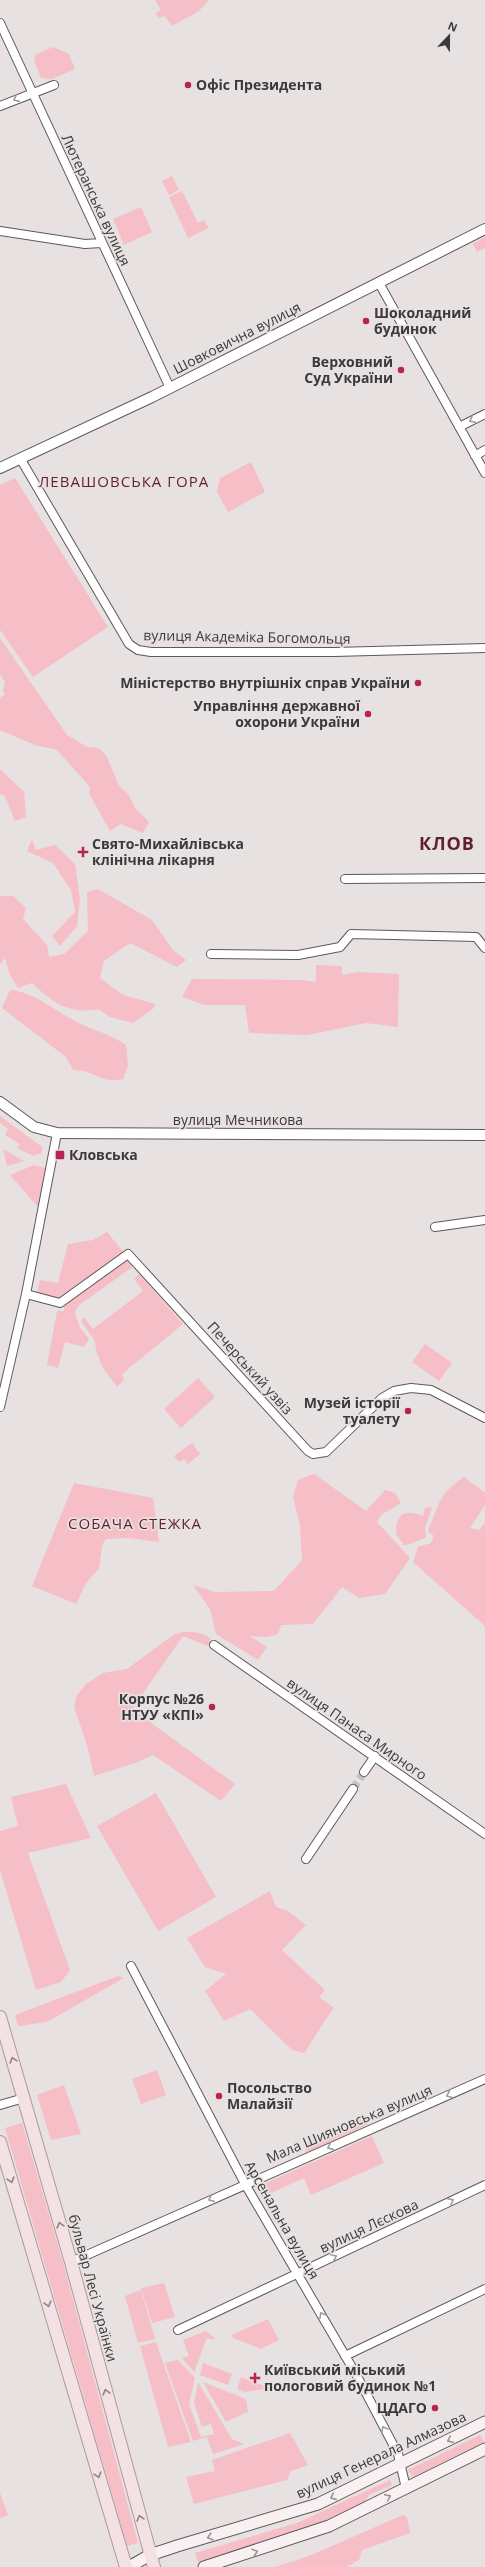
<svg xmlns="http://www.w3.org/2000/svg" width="485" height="2567" viewBox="0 0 485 2567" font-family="'Open Sans',sans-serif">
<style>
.green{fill:#f6bec6}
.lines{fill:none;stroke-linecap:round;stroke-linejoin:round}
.minor-tunnel{stroke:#c5bfc0;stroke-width:8;stroke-dasharray:8 4;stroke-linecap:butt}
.minor-casing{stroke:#5d5859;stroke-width:10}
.tertiary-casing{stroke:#5d5859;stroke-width:12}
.secondary-casing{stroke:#5d5859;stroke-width:13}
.primary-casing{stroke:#ae999c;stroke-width:14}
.minor{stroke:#fff;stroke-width:8}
.tertiary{stroke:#fff;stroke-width:10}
.secondary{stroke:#f9f0f1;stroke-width:11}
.primary{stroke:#f3e1e3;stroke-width:12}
.oneway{stroke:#9e9c9c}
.oneway2{stroke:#8e8586}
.oneway3{stroke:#9a9496}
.poi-dot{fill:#b62551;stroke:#e7e1e1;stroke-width:1.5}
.labels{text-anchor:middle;stroke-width:3.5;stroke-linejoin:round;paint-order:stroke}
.poi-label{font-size:14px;font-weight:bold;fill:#3c393a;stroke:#e7e1e1;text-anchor:start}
.street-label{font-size:14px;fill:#3c393a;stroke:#e7e1e1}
.neighbourhood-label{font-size:15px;letter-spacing:1px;fill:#631e2f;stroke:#e7e1e1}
.district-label{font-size:18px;font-weight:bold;letter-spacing:1px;fill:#631e2f;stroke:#e7e1e1}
</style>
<rect width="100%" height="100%" fill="#e7e1e1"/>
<!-- green -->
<path class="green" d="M 155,0 L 209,0 L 199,11 L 172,26 L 165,16 L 158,18 L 156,13 L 161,10 Z
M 53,47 L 69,54 L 75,69 L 52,79 L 41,78 L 34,60 L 35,55 Z
M 172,176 L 179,190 L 169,195 L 162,181 Z
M 182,191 L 198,223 L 204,220 L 209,228 L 188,238 L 169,197 Z
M 141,207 L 152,232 L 124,245 L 113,219 Z
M 485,237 L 485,248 L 477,252 L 473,244 Z
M 249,463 L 252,464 L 265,492 L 228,512 L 217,492 L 220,478 Z
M 15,478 L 108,627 L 33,677 L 0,630 L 0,485 Z
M 0,638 L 67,735 L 87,747 L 99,748 L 107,757 L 119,786 L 128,794 L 135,808 L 149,822 L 143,833 L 121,824 L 110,831 L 89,793 L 90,787 L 57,750 L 35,745 L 0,730 L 0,698 L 5,694 L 3,690 L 5,682 L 0,674 Z
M 0,769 L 24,792 L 26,817 L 15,821 L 5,796 L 0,794 Z
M 32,840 L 36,850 L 55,845 L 75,864 L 80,899 L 77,926 L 60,946 L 52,936 L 75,912 L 71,890 L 53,863 L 27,851 Z
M 98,889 L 152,920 L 172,949 L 186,960 L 177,967 L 130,943 L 104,961 L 100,978 L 123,995 L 155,1004 L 154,1008 L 133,1023 L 110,1017 L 98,1009 C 69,1015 52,1002 32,983 L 18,988 L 10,975 L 5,958 L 0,965 L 0,896 L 13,896 L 26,908 L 23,919 L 47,945 L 49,957 L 64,954 L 88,931 L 87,892 Z
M 316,965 L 342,966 L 342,975 L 358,972 L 399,974 L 398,1027 L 366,1023 L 307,1035 L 249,1033 L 245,1005 L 205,1005 L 182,997 L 192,979 L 302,980 L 316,982 Z
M 10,990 C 34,992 52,1009 73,1020 C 91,1030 109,1033 126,1045 L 128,1066 L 123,1079 C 99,1084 96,1070 73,1070 L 66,1057 L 2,1008 Z
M 0,1116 L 42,1147 L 42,1153 L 33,1156 L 17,1148 L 20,1144 L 5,1135 L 8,1129 L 0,1123 Z
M 3,1149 L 24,1161 L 7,1166 Z
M 34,1165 L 46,1168 L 38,1207 L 10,1175 Z
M 107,1232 L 125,1254 L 60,1301 L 37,1295 L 40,1280 L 58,1283 L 68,1244 L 93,1240 Z
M 125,1259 L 129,1259 L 133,1264 L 131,1268 L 78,1306 L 75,1312 L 79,1326 L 89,1339 L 84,1347 L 65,1342 L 58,1368 L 47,1365 L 57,1311 L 64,1311 L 64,1304 Z
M 139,1274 L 183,1324 L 122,1374 L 124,1380 L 117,1387 L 103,1368 L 96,1351 L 95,1341 L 81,1321 L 84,1317 L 93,1329 L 143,1291 L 134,1279 Z
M 425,1344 L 452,1363 L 439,1381 L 412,1362 Z
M 198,1378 L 215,1397 L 181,1428 L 164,1409 Z
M 192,1443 L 200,1454 L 188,1464 L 184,1459 L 179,1462 L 174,1456 Z
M 314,1474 L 366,1511 L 385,1490 L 395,1493 L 401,1503 L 381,1515 L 377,1522 L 410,1558 L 385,1594 L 359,1598 L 342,1587 L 313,1624 L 281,1625 L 278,1634 L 268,1637 L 250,1636 L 267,1647 L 258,1660 L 216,1634 L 210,1609 L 193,1585 L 215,1592 L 274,1591 L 302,1560 L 300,1526 L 293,1496 L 298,1480 Z
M 464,1477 L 485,1493 L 485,1505 L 470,1528 L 479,1530 L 485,1523 L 485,1626 L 413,1562 L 418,1547 L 431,1543 L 434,1536 L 428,1531 C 439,1505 438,1494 464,1477 Z
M 74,1483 L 153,1498 L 159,1542 L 129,1538 L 106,1539 L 102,1545 L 99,1569 L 86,1583 L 76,1604 L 32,1586 Z
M 432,1507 L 425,1528 L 426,1538 C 418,1539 412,1545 404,1545 L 396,1534 C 396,1513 404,1509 423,1516 L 425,1508 Z
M 183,1632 C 194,1632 201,1632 210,1638 L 211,1644 L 208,1646 L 183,1636 L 132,1709 L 235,1784 L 221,1801 L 153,1755 L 138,1762 L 94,1776 L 87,1745 L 74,1707 L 77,1695 L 86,1684 L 103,1673 L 127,1669 L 173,1635 Z
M 66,1784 L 91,1838 L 28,1853 L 70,1970 L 61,1982 L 36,1990 L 0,1870 L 0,1831 L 18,1826 L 11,1797 Z
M 156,1793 L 216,1897 L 158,1931 L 97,1826 Z
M 270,1891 L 276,1907 L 288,1911 L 306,1925 L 282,1950 L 325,1990 L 319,1997 L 334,2008 C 322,2023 315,2038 304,2053 L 292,2050 L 250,2009 L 224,2021 L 205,1991 L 226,1974 L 205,1967 L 187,1938 Z
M 118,1976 L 124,1978 L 47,2022 L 18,2026 L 15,2015 Z
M 157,2070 L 166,2095 L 141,2104 L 132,2079 Z
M 64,2085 L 81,2134 L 51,2140 L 37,2095 Z
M 357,2118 L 369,2124 L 307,2153 L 303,2144 Z
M 22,2123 L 64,2266 L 138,2543 L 127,2546 L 5,2128 Z
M 372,2136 L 384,2163 L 311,2195 L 304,2178 L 262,2197 L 257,2187 Z
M 164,2283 L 175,2317 L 152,2323 L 141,2288 Z
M 141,2290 L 155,2339 L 138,2343 L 125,2296 Z
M 268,2319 L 279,2340 L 261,2349 L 233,2338 L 232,2335 Z
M 206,2331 L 215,2338 L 214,2340 L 207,2338 L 195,2369 L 195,2373 L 182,2358 L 189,2356 L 183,2340 Z
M 156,2342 L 191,2442 L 168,2447 L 140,2346 Z
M 178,2360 L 195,2378 L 189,2404 L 201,2437 L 214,2434 L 211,2424 L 202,2427 L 194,2403 L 198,2382 L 232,2439 L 244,2444 L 213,2454 L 207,2437 L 193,2441 L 165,2363 Z
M 203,2363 L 232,2374 L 228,2385 L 200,2375 Z
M 241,2377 L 270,2388 L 245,2392 L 237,2389 Z
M 203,2382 L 246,2399 L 248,2412 L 226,2422 Z
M 290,2433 L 308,2465 L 291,2471 L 287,2480 L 194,2504 L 186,2477 L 215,2471 L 212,2460 Z
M 480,2435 L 484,2442 L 413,2477 L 408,2470 Z
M 390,2480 L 392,2485 L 369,2495 L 364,2503 L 292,2535 L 198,2562 L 195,2553 L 297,2523 Z
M 0,2493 L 8,2515 L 0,2518 Z
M 403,2515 L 407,2517 L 410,2533 L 362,2550 L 359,2560 L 346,2567 L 276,2567 L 309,2556 Z"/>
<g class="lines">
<!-- minor-tunnel -->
<path class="minor-tunnel" d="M 353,1789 L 364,1772"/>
<!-- minor casing -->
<g class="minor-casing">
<path id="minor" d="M 0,23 L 170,388
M 0,106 L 54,85
M 0,231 L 85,244 L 101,243
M 379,283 L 485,473
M 459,427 L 485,414
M 475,456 L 485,450
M 20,458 L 129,644 L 138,650 L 151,652 L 334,652 L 485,648
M 345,879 L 485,878
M 211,954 L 298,955 L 340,947 L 351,934 L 476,937 L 485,948
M 435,1227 L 485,1220
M 26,1294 L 60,1303 L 128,1254 L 308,1451 L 313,1454 L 326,1452 L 382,1398 L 394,1391 L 411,1388 L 431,1390 L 485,1418
M 0,1407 L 26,1294 L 57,1133
M 214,1645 L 485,1834
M 364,1772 L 375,1756
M 306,1859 L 353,1789
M 131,1966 L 245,2184 L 357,2376 L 398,2454 L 406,2488
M 0,2105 L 24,2098
M 71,2262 L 485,2079
M 178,2330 L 485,2185
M 345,2356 L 485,2289"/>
</g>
<!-- tertiary casing -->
<g class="tertiary-casing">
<path id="tertiary" d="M 0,468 L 152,397 L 485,229
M 0,1102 L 34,1127 L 57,1133 L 485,1135"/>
</g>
<!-- secondary casing -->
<g class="secondary-casing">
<path id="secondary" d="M 129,2567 L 150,2555 L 177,2546 L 318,2504 L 485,2422
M 204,2567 L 329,2526 L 485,2449"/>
</g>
<!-- primary casing -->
<g class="primary-casing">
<path id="primary" d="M 0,2017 L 71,2262 L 154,2567
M 0,2142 L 126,2567"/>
</g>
<!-- minor -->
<use href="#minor" class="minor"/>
<!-- tertiary -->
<use href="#tertiary" class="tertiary"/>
<!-- secondary -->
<use href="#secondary" class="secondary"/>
<!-- primary -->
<use href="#primary" class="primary"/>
</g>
<!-- one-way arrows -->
<defs><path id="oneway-chevron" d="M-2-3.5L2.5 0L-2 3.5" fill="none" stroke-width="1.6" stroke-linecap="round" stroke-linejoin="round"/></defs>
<g class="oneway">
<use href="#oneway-chevron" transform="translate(16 99) rotate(156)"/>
<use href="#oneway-chevron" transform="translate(472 420) rotate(153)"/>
<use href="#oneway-chevron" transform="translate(449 2095) rotate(157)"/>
<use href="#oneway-chevron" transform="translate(330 2147) rotate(156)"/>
<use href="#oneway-chevron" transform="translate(211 2199) rotate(156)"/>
<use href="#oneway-chevron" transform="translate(451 2201) rotate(-26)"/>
<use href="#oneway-chevron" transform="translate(334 2257) rotate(-25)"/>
<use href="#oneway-chevron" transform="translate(322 2315) rotate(-119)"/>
<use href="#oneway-chevron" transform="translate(384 2429) rotate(-118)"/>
</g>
<g class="oneway2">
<use href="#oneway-chevron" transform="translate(13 2060) rotate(-106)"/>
<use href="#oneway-chevron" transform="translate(11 2180) rotate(74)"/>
<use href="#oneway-chevron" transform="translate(60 2225) rotate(-106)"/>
<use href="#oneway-chevron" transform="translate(48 2304) rotate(74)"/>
<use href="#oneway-chevron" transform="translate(106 2392) rotate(-105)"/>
<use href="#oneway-chevron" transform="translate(98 2475) rotate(73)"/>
<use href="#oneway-chevron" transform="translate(140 2518) rotate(-106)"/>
</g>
<g class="oneway3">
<use href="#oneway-chevron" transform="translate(450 2440) rotate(154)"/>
<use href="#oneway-chevron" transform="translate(333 2497) rotate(156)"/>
<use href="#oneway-chevron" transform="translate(388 2497) rotate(-26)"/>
<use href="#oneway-chevron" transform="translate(210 2537) rotate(164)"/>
<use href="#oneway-chevron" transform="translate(255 2552) rotate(-18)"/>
</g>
<!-- markers -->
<g class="poi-dot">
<circle cx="188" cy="85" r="4"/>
<circle cx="366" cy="321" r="4"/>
<circle cx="401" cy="370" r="4"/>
<circle cx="418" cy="683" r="4"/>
<circle cx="368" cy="714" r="4"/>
<path d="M81 846h4v4h4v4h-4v4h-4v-4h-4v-4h4z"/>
<rect x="55" y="1150" width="10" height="10" rx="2"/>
<circle cx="408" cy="1411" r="4"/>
<circle cx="212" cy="1707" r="4"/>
<circle cx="219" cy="2096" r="4"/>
<path d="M253 2372h4v4h4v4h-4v4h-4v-4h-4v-4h4z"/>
<circle cx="435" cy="2408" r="4"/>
</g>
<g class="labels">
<!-- poi labels -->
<g class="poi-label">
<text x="196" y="90">Офіс Президента</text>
<text x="374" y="318">Шоколадний<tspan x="374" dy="16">будинок</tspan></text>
<text x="393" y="367" text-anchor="end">Верховний<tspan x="393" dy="16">Суд України</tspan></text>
<text x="410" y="688" text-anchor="end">Міністерство внутрішніх справ України</text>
<text x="360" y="711" text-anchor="end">Управління державної<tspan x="360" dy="16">охорони України</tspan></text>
<text x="92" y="849">Свято-Михайлівська<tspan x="92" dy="16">клінічна лікарня</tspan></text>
<text x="69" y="1160">Кловська</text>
<text x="400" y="1408" text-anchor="end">Музей історії<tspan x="400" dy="16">туалету</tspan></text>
<text x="204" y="1704" text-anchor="end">Корпус №26<tspan x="204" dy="16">НТУУ «КПІ»</tspan></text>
<text x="227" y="2093">Посольство<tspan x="227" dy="16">Малайзії</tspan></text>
<text x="264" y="2375">Київський міський<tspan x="264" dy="16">пологовий будинок №1</tspan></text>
<text x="427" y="2413" text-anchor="end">ЦДАГО</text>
</g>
<!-- street labels -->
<g class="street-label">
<text transform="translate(96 200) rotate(65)" y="5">Лютеранська вулиця</text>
<text transform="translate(237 338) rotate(-27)" y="5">Шовковична вулиця</text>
<text transform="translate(247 637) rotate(1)" y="5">вулиця Академіка Богомольця</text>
<text x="238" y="1125">вулиця Мечникова</text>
<text transform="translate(250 1368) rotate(48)" y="5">Печерський узвіз</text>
<text transform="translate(357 1729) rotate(35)" y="5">вулиця Панаса Мирного</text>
<text transform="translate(349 2124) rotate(-23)" y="5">Мала Шияновська вулиця</text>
<text transform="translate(282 2220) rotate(60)" y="5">Арсенальна вулиця</text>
<text transform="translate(369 2226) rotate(-25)" y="5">вулиця Лєскова</text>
<text transform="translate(93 2288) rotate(75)" y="5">бульвар Лесі Українки</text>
<text transform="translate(381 2455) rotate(-25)" y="5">вулиця Генерала Алмазова</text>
</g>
<!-- neighbourhood labels -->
<g class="neighbourhood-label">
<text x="124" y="487">ЛЕВАШОВСЬКА ГОРА</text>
<text x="135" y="1529">СОБАЧА СТЕЖКА</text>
</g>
<!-- district labels -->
<g class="district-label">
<text x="447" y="850">КЛОВ</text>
</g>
</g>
<!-- north arrow -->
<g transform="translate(449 36) rotate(22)" stroke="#e7e1e1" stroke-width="3" paint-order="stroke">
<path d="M0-3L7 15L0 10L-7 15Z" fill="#3c393a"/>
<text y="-6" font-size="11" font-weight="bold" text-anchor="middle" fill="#3c393a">N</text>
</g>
</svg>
